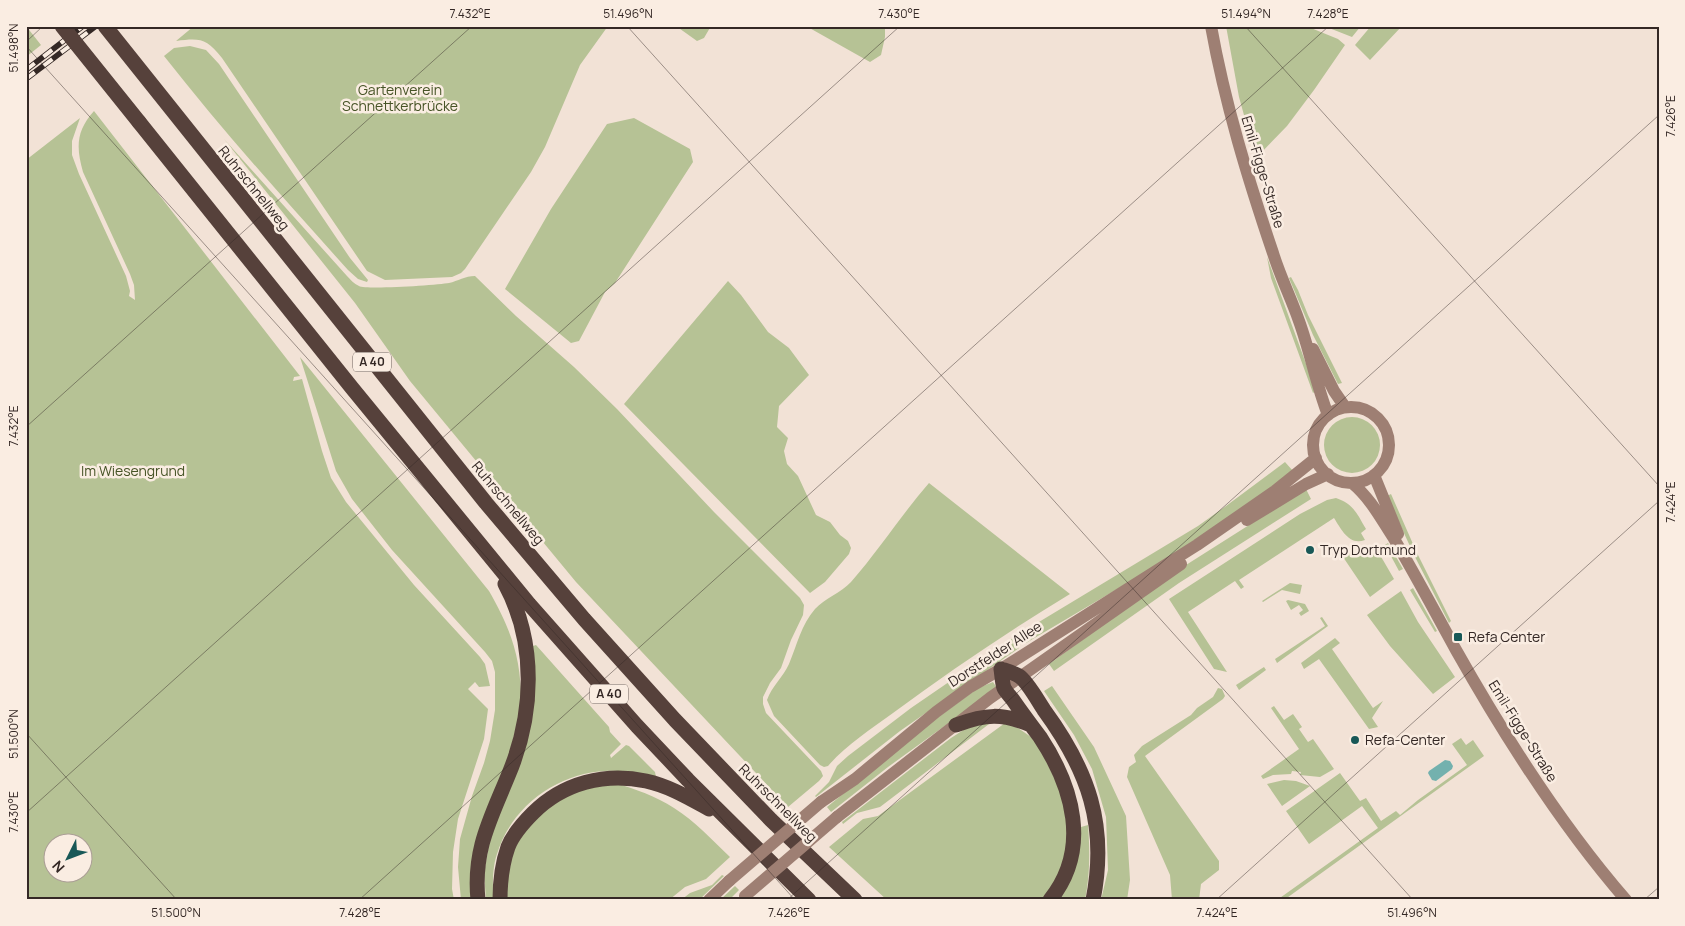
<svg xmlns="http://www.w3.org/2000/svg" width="1685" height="926" viewBox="0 0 1685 926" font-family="Manrope,sans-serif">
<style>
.green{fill:#b6c295;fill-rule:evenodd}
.water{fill:#73b1ae}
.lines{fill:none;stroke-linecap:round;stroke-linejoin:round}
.secondary{stroke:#9e7f73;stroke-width:12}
.highway{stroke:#56413b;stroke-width:15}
.rail-casing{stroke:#342825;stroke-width:5.5}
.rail{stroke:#faede2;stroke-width:4;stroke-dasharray:11;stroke-linecap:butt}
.secondary-bridge{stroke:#9e7f73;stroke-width:12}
.highway-bridge{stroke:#56413b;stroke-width:15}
.ticks{fill:none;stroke:#342825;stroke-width:1;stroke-opacity:0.45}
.poi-dot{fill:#185857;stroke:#faede2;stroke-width:2}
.labels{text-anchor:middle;stroke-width:5;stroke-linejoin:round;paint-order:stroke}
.shield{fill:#faede2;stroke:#6f635e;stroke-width:1}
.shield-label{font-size:12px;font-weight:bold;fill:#342825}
.park-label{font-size:14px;fill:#475427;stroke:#faede2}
.street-label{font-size:14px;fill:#342825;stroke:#faede2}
.poi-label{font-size:14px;fill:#342825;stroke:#faede2;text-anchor:start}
.neatline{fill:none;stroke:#342825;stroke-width:2}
.ticks-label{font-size:12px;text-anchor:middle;fill:#342825}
</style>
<rect width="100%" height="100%" fill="#f2e2d6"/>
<!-- green -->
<path class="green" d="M 26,26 L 41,45 L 26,57 Z
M 194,26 L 608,26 L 580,65 L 545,147 L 531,172 L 465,269 L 461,273 L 452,277 L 385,280 L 367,271 L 222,58 C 206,38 200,38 176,41 Z
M 676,26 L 711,26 L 704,38 L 697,41 Z
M 806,26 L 885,26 L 885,37 L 881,55 L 870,62 Z
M 1226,26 L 1306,26 L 1338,39 L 1345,45 L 1314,90 L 1287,126 L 1258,156 L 1255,155 L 1239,97 Z
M 1324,26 L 1361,26 L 1352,37 Z
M 1371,26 L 1402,26 L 1370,60 L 1355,45 Z
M 190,46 L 206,50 L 219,64 L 350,258 L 368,280 L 367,282 L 358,279 L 348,270 C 285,200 222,130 164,56 L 174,48 Z
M 94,111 L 300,376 L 294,377 L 293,381 L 302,379 L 322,451 L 331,478 L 346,502 L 414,585 L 480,657 L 485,664 L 490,686 L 479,687 L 475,682 L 468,689 L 488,709 L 484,739 L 458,819 L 453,852 L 452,889 L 454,900 L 26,900 L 26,160 L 80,118 L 72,141 L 72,155 L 79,174 L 126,276 L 130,291 L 129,296 L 135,300 L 134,285 L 130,274 L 83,172 C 76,147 76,131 94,111 ZM 52,844 L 82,844 L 82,874 L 52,874 Z
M 634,118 L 690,149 L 693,162 L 615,283 L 605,292 L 579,341 L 571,343 L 505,289 L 551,209 L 607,124 Z
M 224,139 L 347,276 C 350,279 354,284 359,286 C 366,290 438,285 449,283 C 458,281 465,276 475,276 L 516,316 L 574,367 L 617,409 L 714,512 L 800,598 L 804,605 L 803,615 L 791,640 L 781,668 L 770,683 L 763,697 L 763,704 L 766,713 L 821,771 L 823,776 L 819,781 L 788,807 L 576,582 L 410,381 L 355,303 Z
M 1267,257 L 1316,391 L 1313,393 L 1271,278 Z
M 1291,277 L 1298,290 L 1308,315 L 1342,383 L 1338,384 L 1313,335 L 1289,278 Z
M 728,281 L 741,295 L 768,332 L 789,348 L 809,375 L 779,406 L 777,427 L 788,438 L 784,451 L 787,464 L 798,476 L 816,515 L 830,522 L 840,535 L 848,541 L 851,548 L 849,554 L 825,582 L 810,593 L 624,404 Z
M 300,357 L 489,591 C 513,633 522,661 521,709 L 471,900 L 461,900 L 458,867 L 460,839 L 472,796 L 484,763 L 490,741 L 495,710 L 495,672 L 492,661 L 485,652 L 392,550 L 352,499 L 336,471 Z
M1324 445a28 28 0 1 1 56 0a28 28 0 1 1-56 0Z
M 1285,462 L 1293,471 L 1242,509 L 1146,572 L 1026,643 L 1019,634 L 1198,526 L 1226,506 Z
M 929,483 L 1070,594 C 1009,631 950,671 893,713 C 870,730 846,745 828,766 L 824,767 L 820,765 L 774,716 L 767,700 C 772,686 783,677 789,664 C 797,645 801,625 815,609 C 825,598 841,593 851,582 C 879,550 902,514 929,483 Z
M 1306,489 L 1311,499 L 1179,583 L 1054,671 L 1049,664 L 1186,565 Z
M 1391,494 L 1417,553 L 1451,621 L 1449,623 L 1414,555 L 1387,496 Z
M 1336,498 C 1354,504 1357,514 1366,529 L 1361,533 L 1365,540 C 1349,546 1341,529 1334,518 L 1239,580 L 1244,587 L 1241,589 L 1235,581 L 1188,612 L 1227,672 L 1214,669 L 1169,599 L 1300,514 L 1327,500 Z
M 1388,543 L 1403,569 L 1399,571 L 1385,545 Z
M 1376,548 L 1394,579 L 1370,597 L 1341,554 L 1344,551 C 1357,555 1364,553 1376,548 Z
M 1290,583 L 1302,585 L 1300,594 L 1282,590 L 1263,602 L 1262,601 Z
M 1413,588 L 1437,631 L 1435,632 L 1410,590 Z
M 1401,591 L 1418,622 L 1455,677 L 1433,694 L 1390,646 L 1367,615 Z
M 1288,600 L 1305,604 L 1309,611 L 1301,616 L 1299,613 L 1303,610 L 1299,605 L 1291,610 L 1286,601 Z
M 1322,617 L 1328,626 L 1277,663 L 1275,659 L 1325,626 L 1320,618 Z
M 1013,638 L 1019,648 L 900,731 L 816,797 L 815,796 L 829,782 L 837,766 L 848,756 L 911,708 Z
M 1335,638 L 1340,643 L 1332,649 L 1373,708 L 1383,701 L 1372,718 L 1378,727 L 1369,729 L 1319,659 L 1304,669 L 1301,663 Z
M 536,645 L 609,727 L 610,732 L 621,744 L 610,755 L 611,758 L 626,745 L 629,746 L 655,772 L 656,777 C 639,774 623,770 606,771 C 557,773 511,807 497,854 C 492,868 493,885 493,900 L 486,900 L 484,873 L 491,834 L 535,697 L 533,646 Z
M 1264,667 L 1266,670 L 1239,690 L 1236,685 Z
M 993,682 L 997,688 L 888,767 L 831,812 L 827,807 L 926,726 L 978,688 Z
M 1052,686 L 1094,747 L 1126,816 L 1130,880 L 1127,900 L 1101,900 L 1108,870 L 1106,817 L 1092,769 L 1074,735 L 1044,691 Z
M 1218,688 L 1222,689 L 1225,696 L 1223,699 L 1145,756 L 1219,861 L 1219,870 L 1201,884 L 1199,900 L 1172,900 L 1170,875 L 1127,777 L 1129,767 L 1136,762 L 1134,755 L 1142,746 L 1191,715 L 1197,708 L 1213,697 Z
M 1274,706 L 1284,720 L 1293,714 L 1302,727 L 1299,729 L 1308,742 L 1313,739 L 1334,769 L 1320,777 L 1300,775 L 1301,772 L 1292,771 L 1291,774 L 1273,775 L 1263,779 L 1261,776 L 1299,749 L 1271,708 Z
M 993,721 L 880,807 L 857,813 L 843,824 L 842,822 L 951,738 L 965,729 Z
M 1005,723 L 1018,728 L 1031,737 L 1040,748 L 1062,794 L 1069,839 L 1064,860 L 1057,879 L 1047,894 L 1042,900 L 887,900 L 829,847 L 863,819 L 878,816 Z
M 1461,738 L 1466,745 L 1473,740 L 1484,756 L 1284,900 L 1277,900 L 1378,828 L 1362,806 L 1309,844 L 1286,811 L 1340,773 L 1360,801 L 1366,798 L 1381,821 L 1396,811 L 1400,815 L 1418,800 L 1467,765 L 1452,744 Z
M 1284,780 L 1296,781 L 1310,786 L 1282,806 L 1267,784 Z
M 615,783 C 635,789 656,796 674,808 C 695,821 712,840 730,857 L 706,879 L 685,887 L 669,900 L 507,900 C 507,889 507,876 509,865 C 516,839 536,811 559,798 C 577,789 596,786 615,783 Z
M 1088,825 C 1090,851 1090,875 1085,900 L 1059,900 C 1074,877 1081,854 1081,827 Z
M 722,875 L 724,876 L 699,900 L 681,900 L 690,893 L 712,885 Z
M 735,886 L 739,890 L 729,900 L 720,900 Z"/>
<!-- water -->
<path class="water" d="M 1445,760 L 1450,761 L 1453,766 L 1452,769 L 1436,781 L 1432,780 L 1428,773 L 1429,771 Z"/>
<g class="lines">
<!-- secondary -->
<path class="secondary" d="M 1211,26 C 1225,104 1248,179 1273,253 C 1280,276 1291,298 1299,321 C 1310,351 1316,384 1328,415
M 1313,349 L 1334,391 L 1345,407
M1313 445a38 38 0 1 1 76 0a38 38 0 1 1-76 0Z
M 1374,475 L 1398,534
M 1352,483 C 1370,498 1380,517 1393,537 C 1415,574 1435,612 1456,650 C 1505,737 1560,824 1626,900
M 1247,520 L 1306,484 L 1328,474
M 821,802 L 855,779 L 936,712 L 970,687 L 1001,669 L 1197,545 L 1275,491 L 1316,458
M 837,817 L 990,698 L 1181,564
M 709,900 L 729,881"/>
<!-- highway -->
<path class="highway" d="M 105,26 L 486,503 L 584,619 L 675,720 L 771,820 L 855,900
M 139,122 L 352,388 L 529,604 L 637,726 L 688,780 L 809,900
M 1001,669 C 1007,671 1014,673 1019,676 C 1027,681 1038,701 1044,710 C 1088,770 1108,825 1093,900
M 1001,669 C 1002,675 1002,682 1004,688 C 1006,692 1010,696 1013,700 C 1022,713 1031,725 1040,737 C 1073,787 1091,849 1050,900
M 956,725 C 986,714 1002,713 1031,725
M 478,900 C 473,850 490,820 508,776 C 534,715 537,643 505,584
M 500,900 C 500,882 502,864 508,847 C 513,834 523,823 533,813 C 563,783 605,772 646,781 C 669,786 689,798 709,809"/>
<!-- rail casing -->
<g class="rail-casing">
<path id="rail" d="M 26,70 L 83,26
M 26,79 L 96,26"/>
</g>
<!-- rail -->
<use href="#rail" class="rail"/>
<!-- secondary-bridge -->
<path class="secondary-bridge" d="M 729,881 L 821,802
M 745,896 L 837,817"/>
<!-- highway-bridge -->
<path class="highway-bridge" d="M 62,26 L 139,122"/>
</g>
<!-- ticks -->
<path class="ticks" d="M 627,26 L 1413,900M 1245,26 L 1659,486M 26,42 L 43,26M 26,46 L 795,900M 26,427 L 472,26M 26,733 L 177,900M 26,813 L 900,26M 359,900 L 1329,26M 787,900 L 1659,115M 1216,900 L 1659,501M 1644,900 L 1659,887"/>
<!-- markers -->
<g class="poi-dot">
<circle cx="1310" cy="550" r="5"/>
<rect x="1453" y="632" width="10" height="10" rx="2.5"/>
<circle cx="1355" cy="740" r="5"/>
</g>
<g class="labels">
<!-- shield labels -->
<g class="shield">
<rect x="353" y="352.5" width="38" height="19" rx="4"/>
<rect x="590" y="684.5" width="38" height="19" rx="4"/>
</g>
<g class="shield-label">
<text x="372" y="366">A 40</text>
<text x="609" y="698">A 40</text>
</g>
<!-- park labels -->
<g class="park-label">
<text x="400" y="95">Gartenverein<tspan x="400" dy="16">Schnettkerbrücke</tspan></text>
<text x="133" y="476">Im Wiesengrund</text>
</g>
<!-- street labels -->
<g class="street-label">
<text transform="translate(1263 172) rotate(73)" y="5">Emil-Figge-Straße</text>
<text transform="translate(254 188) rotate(51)" y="5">Ruhrschnellweg</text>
<text transform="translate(508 503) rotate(50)" y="5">Ruhrschnellweg</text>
<text transform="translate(995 654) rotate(-33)" y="5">Dorstfelder Allee</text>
<text transform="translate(1523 731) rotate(58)" y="5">Emil-Figge-Straße</text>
<text transform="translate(778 803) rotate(45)" y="5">Ruhrschnellweg</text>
</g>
<!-- poi labels -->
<g class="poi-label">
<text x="1320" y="555">Tryp Dortmund</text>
<text x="1468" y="642">Refa Center</text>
<text x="1365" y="745">Refa-Center</text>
</g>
</g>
<!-- border -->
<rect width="1685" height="926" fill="none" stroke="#faede2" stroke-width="55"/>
<!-- north arrow -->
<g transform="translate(68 858) rotate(228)"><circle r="24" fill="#faede2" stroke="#ab9e96"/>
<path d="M0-4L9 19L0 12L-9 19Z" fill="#185857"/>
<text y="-8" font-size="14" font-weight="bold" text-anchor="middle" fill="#342825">N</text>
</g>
<rect x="28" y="28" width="1630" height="870" class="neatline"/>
<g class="ticks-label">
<text x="470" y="18">7.432°E</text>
<text x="628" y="18">51.496°N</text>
<text x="899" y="18">7.430°E</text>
<text x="1246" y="18">51.494°N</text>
<text x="1328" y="18">7.428°E</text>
<text transform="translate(14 48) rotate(-90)" y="4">51.498°N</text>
<text transform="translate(1671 116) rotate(-90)" y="4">7.426°E</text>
<text transform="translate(14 426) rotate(-90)" y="4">7.432°E</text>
<text transform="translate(1671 502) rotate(-90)" y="4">7.424°E</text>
<text transform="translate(14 734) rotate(-90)" y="4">51.500°N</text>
<text transform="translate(14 812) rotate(-90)" y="4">7.430°E</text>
<text x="176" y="917">51.500°N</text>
<text x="360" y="917">7.428°E</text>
<text x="789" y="917">7.426°E</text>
<text x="1217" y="917">7.424°E</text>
<text x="1412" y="917">51.496°N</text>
</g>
</svg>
